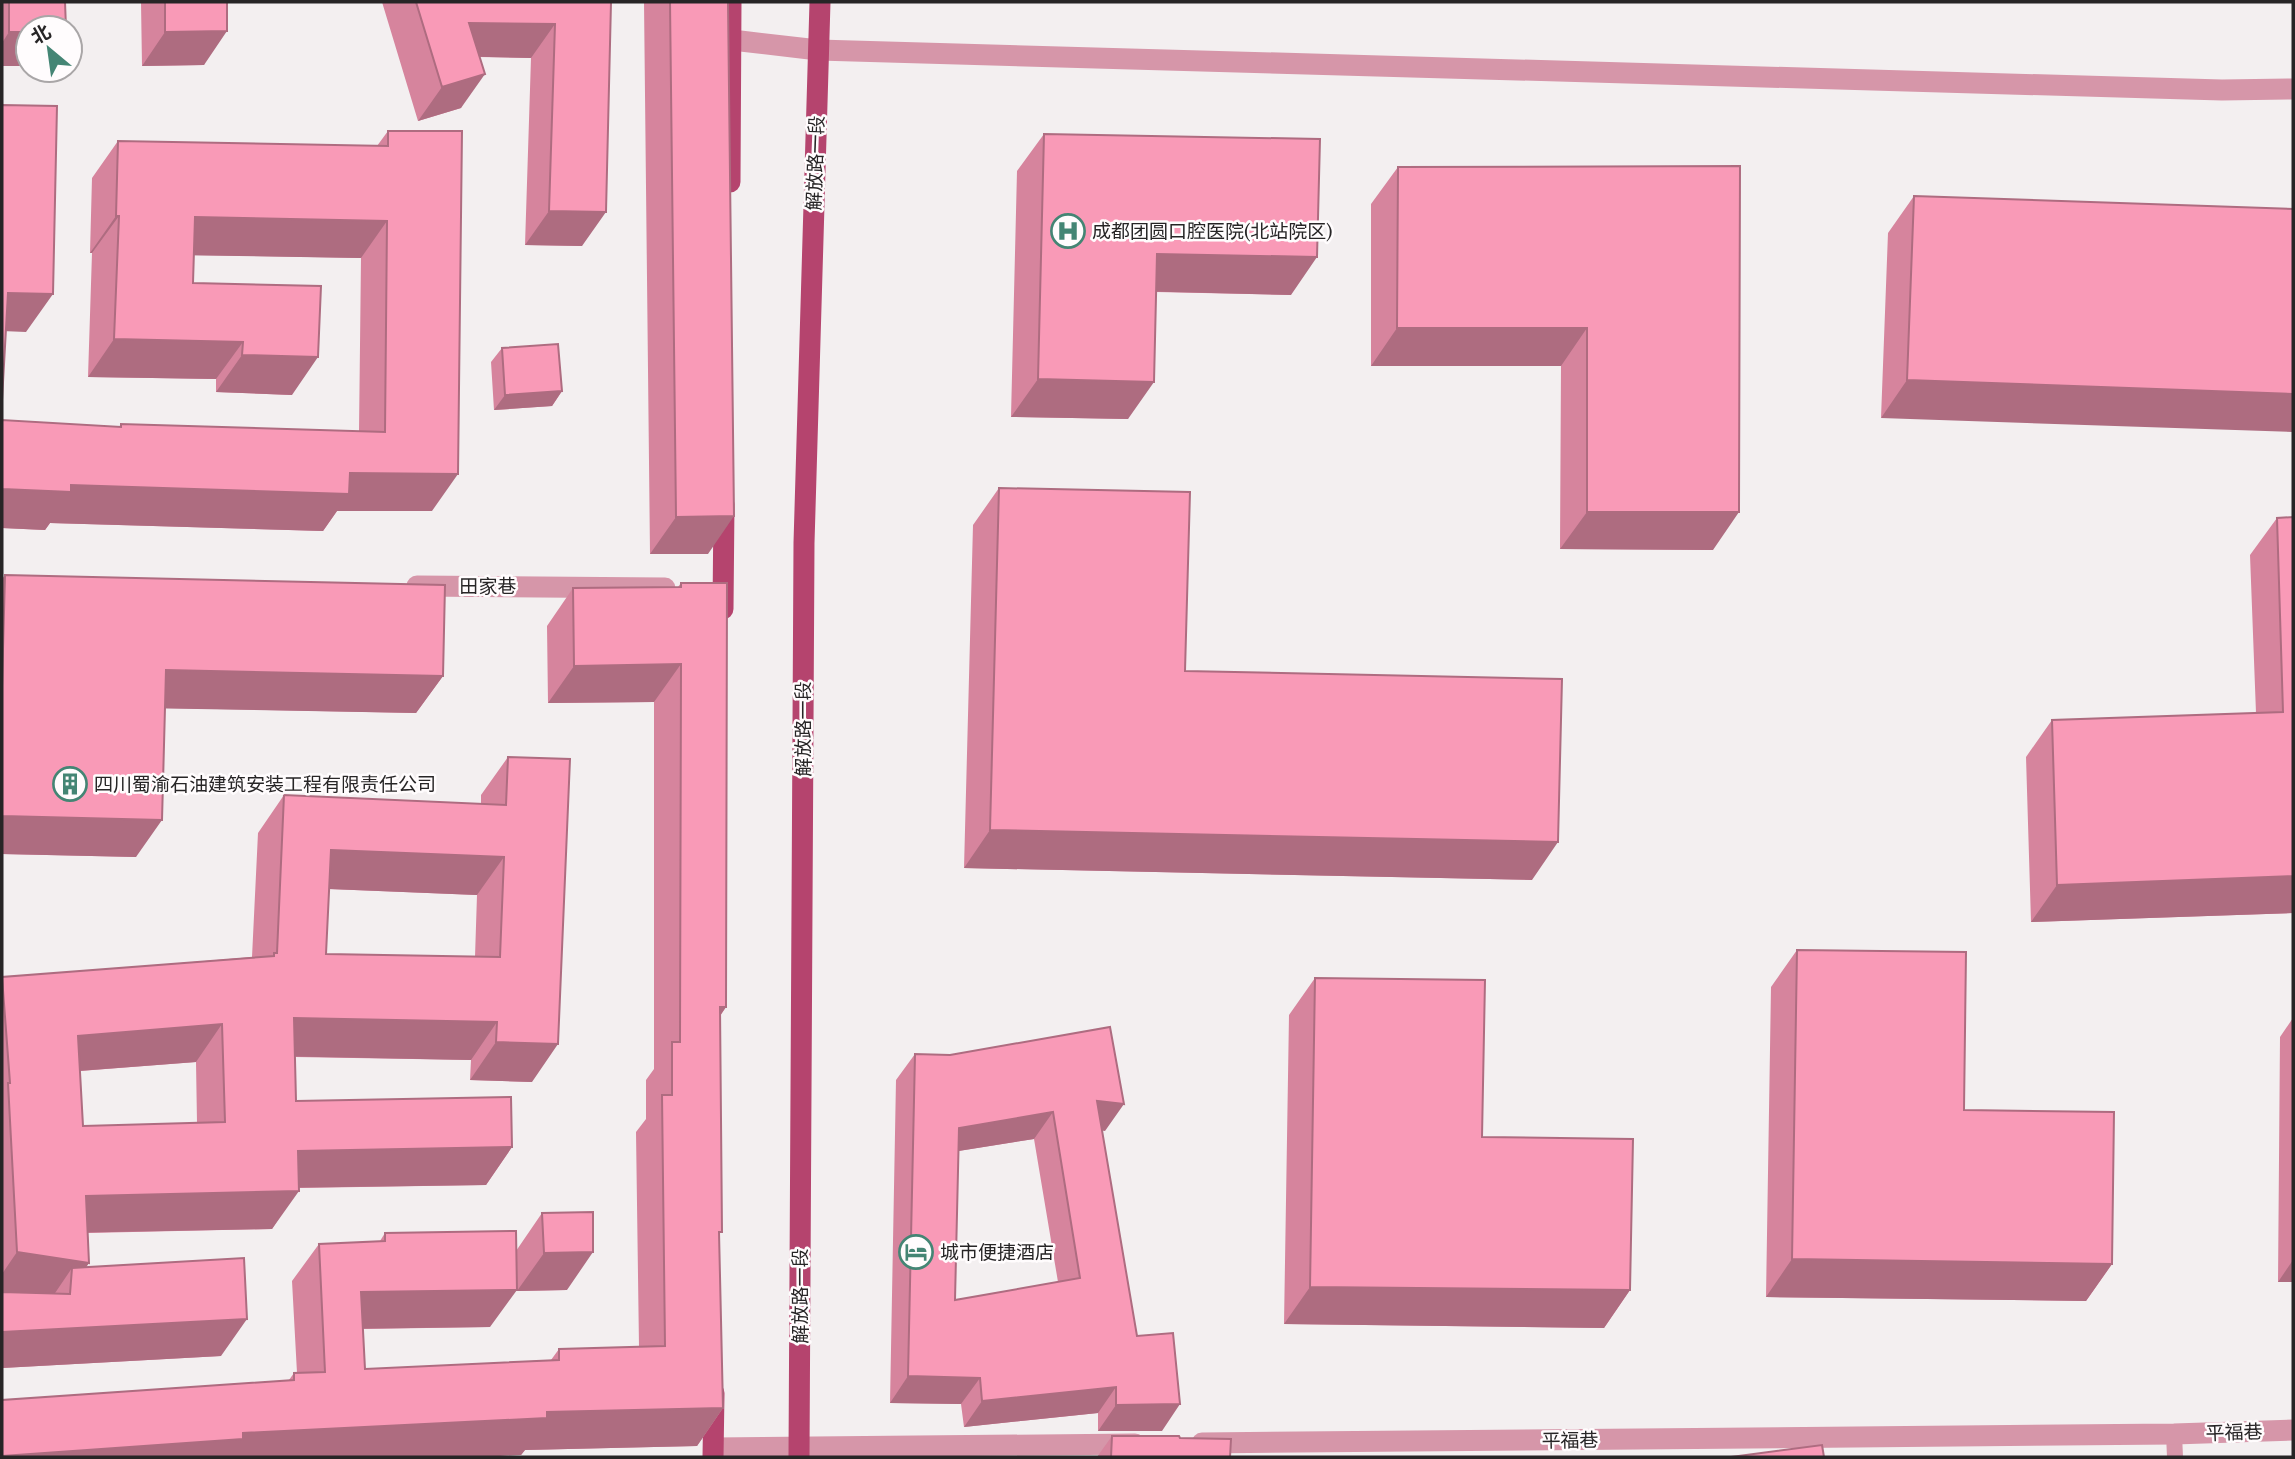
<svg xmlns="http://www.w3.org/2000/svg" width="2295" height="1459" viewBox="0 0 2295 1459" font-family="'Libre Baskerville','Noto Sans SC',serif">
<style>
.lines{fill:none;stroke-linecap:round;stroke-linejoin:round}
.lane{stroke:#d696a9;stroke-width:16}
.street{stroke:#d696a9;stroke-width:21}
.primary{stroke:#b5446e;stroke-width:21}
.wall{fill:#d6849d;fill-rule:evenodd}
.shaded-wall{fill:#ae6c80}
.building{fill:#f99ab7;stroke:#ae6c80;stroke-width:2;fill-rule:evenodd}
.labels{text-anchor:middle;stroke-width:5;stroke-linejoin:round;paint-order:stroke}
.street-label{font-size:19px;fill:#272526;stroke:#fffcfd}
.poi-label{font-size:19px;fill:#272526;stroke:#fffcfd;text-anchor:start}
</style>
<rect width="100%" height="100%" fill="#f3eff0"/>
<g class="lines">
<!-- lane -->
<path class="lane" d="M 2174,1434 L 2175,1457"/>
<!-- street -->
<path class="street" d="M 732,40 L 818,50 L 2222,90 L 2293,89
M 417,586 L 665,588
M 1202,1443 L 2174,1434 L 2293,1430
M 714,1448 L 1135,1444"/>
<!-- primary -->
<path class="primary" d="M 730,182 L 731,2
M 723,609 L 724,504
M 713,1457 L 714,1393
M 799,1457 L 804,543 L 820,2"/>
</g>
<!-- wall -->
<path class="wall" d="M 2,2 L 65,2 L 28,66 L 2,66 Z
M 141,2 L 227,2 L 204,65 L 142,66 Z
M 382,2 L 611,2 L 582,246 L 525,245 L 531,58 L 479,57 L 461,108 L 418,121 Z
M 644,2 L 728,2 L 708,554 L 650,554 Z
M 388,131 L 432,511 L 337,511 L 323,531 L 50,523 L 45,530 L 2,528 L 2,420 L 119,427 L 121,424 L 359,432 L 361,258 L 194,255 L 193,283 L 292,395 L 216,392 L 216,379 L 88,377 L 92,253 L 90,253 L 92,178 L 118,141 L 377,146 Z
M 1044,134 L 1291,295 L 1156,292 L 1128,419 L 1011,417 L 1017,171 Z
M 1740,166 L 1713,550 L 1560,549 L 1561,366 L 1371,366 L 1371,204 L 1398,167 Z
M 1914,196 L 2293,209 L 1881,418 L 1888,233 Z
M 502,348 L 562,391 L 552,406 L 494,410 L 491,362 Z
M 999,488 L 1185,671 L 1532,880 L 964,868 L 973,525 Z
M 2293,517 L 2293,913 L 2031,922 L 2026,757 L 2052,720 L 2256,713 L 2250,555 L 2277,518 Z
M 5,575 L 443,676 L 416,713 L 165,708 L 136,857 L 2,854 L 2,579 Z
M 681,583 L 726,1007 L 720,1016 L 719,1237 L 723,1408 L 697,1446 L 525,1450 L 521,1455 L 289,1380 L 294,1373 L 297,1373 L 292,1281 L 319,1244 L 380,1241 L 385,1233 L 490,1327 L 363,1329 L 365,1369 L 551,1360 L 559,1349 L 639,1347 L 636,1132 L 646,1119 L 646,1080 L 654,1069 L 654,702 L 548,703 L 547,626 L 573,588 L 678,587 Z
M 508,757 L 532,1082 L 470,1080 L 471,1060 L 295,1057 L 296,1101 L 512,1147 L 486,1185 L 298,1188 L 272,1229 L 88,1233 L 89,1263 L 86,1267 L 221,1356 L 2,1368 L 2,978 L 252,957 L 258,833 L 284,795 L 481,804 L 481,795 ZM 329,889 L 477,895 L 475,957 L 326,954 ZM 196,1062 L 197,1123 L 83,1126 L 80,1071 Z
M 1797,950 L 1964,1110 L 2112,1264 L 2086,1301 L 1766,1297 L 1771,987 Z
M 1315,978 L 1630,1290 L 1604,1328 L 1284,1324 L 1289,1015 Z
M 2293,1018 L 2293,1282 L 2278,1282 L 2280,1037 Z
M 915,1054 L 1105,1131 L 1102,1130 L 1137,1336 L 1162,1431 L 1098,1431 L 1098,1413 L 964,1427 L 961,1404 L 890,1403 L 896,1080 ZM 1034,1139 L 1058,1282 L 955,1300 L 958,1151 Z
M 542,1213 L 567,1290 L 517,1291 L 516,1251 Z
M 1112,1436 L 1180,1438 L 1230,1457 L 1097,1457 Z"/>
<!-- shaded-wall -->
<path class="shaded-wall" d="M 469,23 L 555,24 L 531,58 L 445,56 Z
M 227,31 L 204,65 L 142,66 L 165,32 Z
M 9,32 L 28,32 L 28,66 L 2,66 L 2,43 Z
M 485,74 L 461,108 L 418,121 L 442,87 Z
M 549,211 L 606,212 L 582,246 L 525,245 Z
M 116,216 L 119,216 L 92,253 L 90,253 Z
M 195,217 L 387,221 L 361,258 L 169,255 Z
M 1157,254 L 1317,257 L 1291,295 L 1130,291 Z
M 8,293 L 53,294 L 26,332 L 2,331 Z
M 1397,328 L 1587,328 L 1561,366 L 1371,366 Z
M 114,339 L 243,342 L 216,379 L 88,377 Z
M 242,355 L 318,357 L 292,395 L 216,392 Z
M 1038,379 L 1154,382 L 1128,419 L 1011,417 Z
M 1907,380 L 2293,394 L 2293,432 L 1881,418 Z
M 562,391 L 552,406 L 494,410 L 505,395 Z
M 350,473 L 458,474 L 432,511 L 337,511 L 323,531 L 50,523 L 45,530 L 2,528 L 2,489 Z
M 1587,512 L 1739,512 L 1713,550 L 1560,549 Z
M 734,516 L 708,554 L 650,554 L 676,517 Z
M 681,664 L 654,702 L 548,703 L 574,666 Z
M 166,670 L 443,676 L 416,713 L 139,708 Z
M 2,816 L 162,820 L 136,857 L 2,854 Z
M 990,830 L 1558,842 L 1532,880 L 964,868 Z
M 331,850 L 504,857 L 477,895 L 305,888 Z
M 2293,876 L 2293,913 L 2031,922 L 2057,885 Z
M 720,1007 L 726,1007 L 700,1045 Z
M 294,1018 L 497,1022 L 471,1060 L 268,1056 Z
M 222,1024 L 196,1062 L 52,1073 L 78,1036 Z
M 496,1042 L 558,1044 L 532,1082 L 470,1080 Z
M 1097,1101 L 1124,1104 L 1105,1131 L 1078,1127 Z
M 1053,1112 L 1034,1139 L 940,1154 L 959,1128 Z
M 512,1147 L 486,1185 L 271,1188 L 298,1151 Z
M 299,1191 L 272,1229 L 60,1233 L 86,1196 Z
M 17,1252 L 89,1263 L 70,1290 L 72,1268 L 51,1299 L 2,1292 L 2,1274 Z
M 593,1252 L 567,1290 L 517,1291 L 544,1253 Z
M 1792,1259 L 2112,1264 L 2086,1301 L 1766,1297 Z
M 2293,1260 L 2293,1282 L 2278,1282 Z
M 1310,1287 L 1630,1290 L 1604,1328 L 1284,1324 Z
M 517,1290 L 490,1327 L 335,1329 L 361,1292 Z
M 247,1319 L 221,1356 L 2,1368 L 2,1332 Z
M 908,1376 L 980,1378 L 961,1404 L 890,1403 Z
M 1116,1387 L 1098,1413 L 964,1427 L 982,1401 Z
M 1180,1404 L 1162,1431 L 1098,1431 L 1116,1405 Z
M 723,1408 L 697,1446 L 525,1450 L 521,1455 L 481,1457 L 2,1457 L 2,1456 L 243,1433 L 547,1412 Z"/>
<!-- building -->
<path class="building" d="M 9,2 L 65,2 L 66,28 L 28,28 L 28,32 L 9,32 Z
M 165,2 L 227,2 L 227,31 L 165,32 Z
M 416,2 L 611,2 L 606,212 L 549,211 L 555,24 L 469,23 L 485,74 L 442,87 Z
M 670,2 L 728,2 L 734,516 L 676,517 Z
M 2,105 L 57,106 L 53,294 L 8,293 L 2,400 Z
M 388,131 L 462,131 L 458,474 L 350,473 L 349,494 L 71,485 L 71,492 L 2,489 L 2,420 L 121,427 L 121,424 L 385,432 L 387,221 L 195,217 L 193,283 L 321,286 L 318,357 L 242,355 L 243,342 L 114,339 L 119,216 L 116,216 L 118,141 L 388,146 Z
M 1044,134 L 1320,139 L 1317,257 L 1157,254 L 1154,382 L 1038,379 Z
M 1740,166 L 1739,512 L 1587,512 L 1587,328 L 1397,328 L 1398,167 Z
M 1914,196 L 2293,209 L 2293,394 L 1907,380 Z
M 558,344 L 562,391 L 505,395 L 502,348 Z
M 999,488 L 1190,492 L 1185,671 L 1562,679 L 1558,842 L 990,830 Z
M 2293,517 L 2293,876 L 2057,885 L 2052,720 L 2283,712 L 2277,518 Z
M 5,575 L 445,585 L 443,676 L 166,670 L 162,820 L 2,816 L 2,686 Z
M 681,583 L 727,583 L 726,1007 L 720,1007 L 722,1232 L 719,1232 L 723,1408 L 547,1412 L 547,1418 L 243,1433 L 243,1439 L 2,1456 L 2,1400 L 294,1380 L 294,1373 L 325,1372 L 319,1244 L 385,1241 L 385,1233 L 516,1231 L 517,1290 L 361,1292 L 365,1369 L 559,1360 L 559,1349 L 665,1346 L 662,1095 L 672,1095 L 672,1042 L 680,1042 L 681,664 L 574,666 L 573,588 L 681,587 Z
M 508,757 L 570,759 L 558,1044 L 496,1042 L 497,1022 L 294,1018 L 296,1101 L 511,1097 L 512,1147 L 298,1151 L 299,1191 L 86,1196 L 89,1263 L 17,1252 L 8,1083 L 10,1083 L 2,977 L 274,956 L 274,953 L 277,953 L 284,795 L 506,805 ZM 331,850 L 504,857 L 500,957 L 326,954 ZM 222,1024 L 225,1122 L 83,1126 L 78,1036 Z
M 1797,950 L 1966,952 L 1964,1110 L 2114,1112 L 2112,1264 L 1792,1259 Z
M 1315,978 L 1485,980 L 1482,1137 L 1633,1139 L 1630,1290 L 1310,1287 Z
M 1110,1027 L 1124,1104 L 1097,1101 L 1137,1336 L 1173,1333 L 1180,1404 L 1116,1405 L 1116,1387 L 982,1401 L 980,1378 L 908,1376 L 915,1054 L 950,1055 ZM 1053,1112 L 1080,1278 L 955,1300 L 959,1128 Z
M 593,1212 L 593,1252 L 544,1253 L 542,1213 Z
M 244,1258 L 247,1319 L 2,1332 L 2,1292 L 70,1294 L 72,1268 Z
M 1112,1436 L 1179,1436 L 1180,1438 L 1231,1439 L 1230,1457 L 1111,1457 Z
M 1822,1445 L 1824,1457 L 1731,1457 Z"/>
<!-- icons -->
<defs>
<g id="hospital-ring" transform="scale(1.75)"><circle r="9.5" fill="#fffcfd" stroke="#448574" stroke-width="1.5"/><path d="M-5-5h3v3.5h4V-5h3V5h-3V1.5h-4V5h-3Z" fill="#448574"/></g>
<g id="building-ring" transform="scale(1.75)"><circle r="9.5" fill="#fffcfd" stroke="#448574" stroke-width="1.5"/><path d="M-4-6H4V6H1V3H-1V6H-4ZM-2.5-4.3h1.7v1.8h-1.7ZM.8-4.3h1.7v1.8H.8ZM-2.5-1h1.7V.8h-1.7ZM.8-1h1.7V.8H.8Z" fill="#448574"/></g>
<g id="hotel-ring" transform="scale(1.75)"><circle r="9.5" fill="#fffcfd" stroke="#448574" stroke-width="1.5"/><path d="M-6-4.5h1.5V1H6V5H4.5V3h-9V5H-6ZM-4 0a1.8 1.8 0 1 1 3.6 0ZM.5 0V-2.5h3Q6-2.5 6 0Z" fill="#448574"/></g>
</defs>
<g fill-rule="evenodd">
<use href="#hospital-ring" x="1068" y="231"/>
<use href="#building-ring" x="70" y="784"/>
<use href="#hotel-ring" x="916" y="1252"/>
</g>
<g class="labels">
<!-- street labels -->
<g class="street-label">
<text transform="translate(815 163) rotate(-88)" y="7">解放路一段</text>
<text x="488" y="593">田家巷</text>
<text transform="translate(803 729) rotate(-90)" y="7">解放路一段</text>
<text transform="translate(800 1296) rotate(-90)" y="7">解放路一段</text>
<text transform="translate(2234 1432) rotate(-2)" y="7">平福巷</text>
<text transform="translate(1570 1440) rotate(-1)" y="7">平福巷</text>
</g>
<!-- poi labels -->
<g class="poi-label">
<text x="1092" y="238">成都团圆口腔医院(北站院区)</text>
<text x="94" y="791">四川蜀渝石油建筑安装工程有限责任公司</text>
<text x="940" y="1259">城市便捷酒店</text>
</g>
</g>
<!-- border -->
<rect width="2295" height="1459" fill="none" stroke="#272526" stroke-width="7"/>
<!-- north arrow -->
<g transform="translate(49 49) rotate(331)"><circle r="33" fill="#fffcfd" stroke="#a9a6a7" stroke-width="2"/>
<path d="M0-5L12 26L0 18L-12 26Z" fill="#448574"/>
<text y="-10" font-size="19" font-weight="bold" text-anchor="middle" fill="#272526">北</text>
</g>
</svg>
